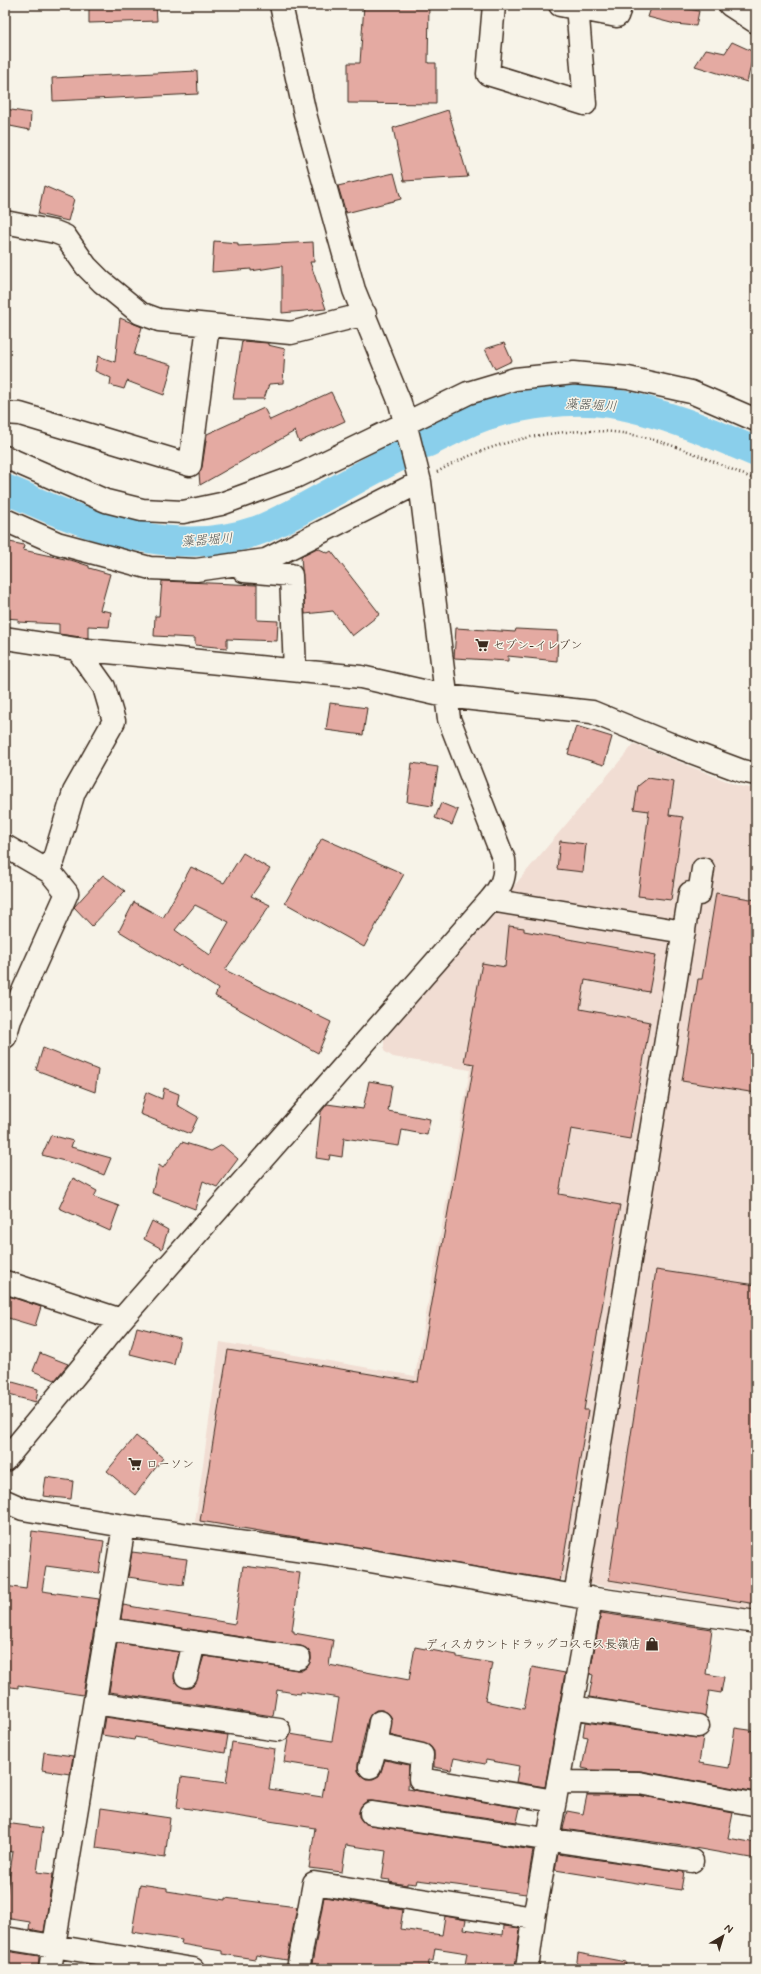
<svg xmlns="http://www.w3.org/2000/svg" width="761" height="1974" viewBox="0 0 761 1974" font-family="Mynerve,'Klee One',sans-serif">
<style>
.built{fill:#f1ddd3}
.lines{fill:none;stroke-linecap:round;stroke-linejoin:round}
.river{stroke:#8acfeb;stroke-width:30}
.building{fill:#e4aaa2;stroke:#3b2a1e;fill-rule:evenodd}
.minor-casing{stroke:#3b2a1e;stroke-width:25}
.path{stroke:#3b2a1e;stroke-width:2.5;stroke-dasharray:1 3;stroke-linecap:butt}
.minor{stroke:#f7f3e8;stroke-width:22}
.labels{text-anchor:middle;stroke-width:3;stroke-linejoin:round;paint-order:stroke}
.poi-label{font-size:12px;fill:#3b2a1e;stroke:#f7f3e8;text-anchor:start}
.water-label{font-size:13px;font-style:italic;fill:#4f5351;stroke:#f7f3e8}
</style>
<rect width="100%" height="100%" fill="#f7f3e8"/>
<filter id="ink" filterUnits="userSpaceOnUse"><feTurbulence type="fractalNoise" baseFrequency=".025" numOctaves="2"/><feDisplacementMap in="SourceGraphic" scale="8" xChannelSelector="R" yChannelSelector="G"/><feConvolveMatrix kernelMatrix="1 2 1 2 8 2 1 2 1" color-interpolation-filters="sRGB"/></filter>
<g filter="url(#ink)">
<!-- built -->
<path class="built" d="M 634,744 L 739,786 L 756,789 L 756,1610 L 195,1522 L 220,1342 L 415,1376 L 470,1070 L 393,1057 L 384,1051 L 384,1040 Z"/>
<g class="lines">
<!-- river -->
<path class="river" d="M 426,443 C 445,434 464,423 484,416 C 521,404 571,397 610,403 C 660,411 710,432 756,452
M 5,489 C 28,498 49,509 72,517 C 130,539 196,552 256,531 C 267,528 278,521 289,516 C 326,497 361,475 398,457"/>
</g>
<!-- building -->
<path class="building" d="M 89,5 L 156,5 L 157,21 L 89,23 Z
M 364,5 L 429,5 L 428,63 L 436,63 L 436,104 L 348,103 L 348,63 L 360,63 Z
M 652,5 L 684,5 L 683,8 L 699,11 L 696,26 L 675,24 L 648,17 Z
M 732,42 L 754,52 L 747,82 L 695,66 L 706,49 L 725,53 Z
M 197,71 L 198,94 L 53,101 L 52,78 Z
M 5,109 L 31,113 L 30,130 L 5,125 Z
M 448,110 L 468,177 L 404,181 L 393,128 Z
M 394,173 L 401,199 L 346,213 L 338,186 Z
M 44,186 L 74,199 L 68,221 L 38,214 Z
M 214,241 L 238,243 L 238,246 L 313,242 L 314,262 L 310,262 L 326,309 L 282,313 L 282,266 L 251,271 L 251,269 L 212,272 Z
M 120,318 L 142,327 L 134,355 L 172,365 L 164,395 L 127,381 L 124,389 L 110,385 L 111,378 L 95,371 L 98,356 L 115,362 Z
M 242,341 L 268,343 L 268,345 L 285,349 L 283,383 L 269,384 L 264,399 L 233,399 Z
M 504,343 L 512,361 L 495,369 L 485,349 Z
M 331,392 L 345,421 L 299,442 L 295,431 L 200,485 L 199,473 L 202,467 L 207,434 L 264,408 L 270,420 Z
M 5,541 L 24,545 L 23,550 L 74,561 L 89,566 L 89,568 L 110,574 L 100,610 L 111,612 L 109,627 L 88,626 L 88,638 L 59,634 L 59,624 L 18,622 L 18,619 L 5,618 L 5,572 L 8,556 L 5,556 Z
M 317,548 L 328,553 L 331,551 L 380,614 L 352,636 L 333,611 L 305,614 L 301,556 Z
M 162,581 L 257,585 L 257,620 L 278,621 L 277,641 L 227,639 L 227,648 L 195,645 L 195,638 L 154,636 L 155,616 L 159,616 Z
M 456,628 L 515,632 L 516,629 L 558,631 L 557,661 L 508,656 L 508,661 L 454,658 Z
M 330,703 L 367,708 L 363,735 L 326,730 Z
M 576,726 L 612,737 L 604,765 L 568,754 Z
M 412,763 L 438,767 L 432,806 L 407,802 Z
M 648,778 L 674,782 L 669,815 L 683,817 L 671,900 L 638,896 L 649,811 L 634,809 L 638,786 Z
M 441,803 L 458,810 L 452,825 L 435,818 Z
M 322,838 L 404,874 L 364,947 L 285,903 Z
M 560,841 L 586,844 L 583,872 L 557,869 Z
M 243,853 L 270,869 L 251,896 L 270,905 L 225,970 L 331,1022 L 318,1053 L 215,996 L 218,989 L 180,965 L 178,967 L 119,931 L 134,902 L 163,918 L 191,867 L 224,883 ZM 195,905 L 229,922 L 210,955 L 175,930 Z
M 103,875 L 125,891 L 92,926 L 74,907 Z
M 716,893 L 756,900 L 756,1093 L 682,1081 L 698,979 L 702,979 Z
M 509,926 L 524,928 L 524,931 L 656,955 L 649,992 L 585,980 L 580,1009 L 650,1022 L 630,1139 L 571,1129 L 559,1194 L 620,1205 L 584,1410 L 588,1410 L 560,1581 L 200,1521 L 228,1350 L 418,1382 L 474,1064 L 464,1062 L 482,963 L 505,967 Z
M 43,1048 L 98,1070 L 95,1092 L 36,1070 Z
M 369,1081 L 392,1085 L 388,1111 L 430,1119 L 427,1135 L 402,1130 L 399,1146 L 344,1138 L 342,1157 L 330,1155 L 329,1160 L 316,1158 L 321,1112 L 327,1104 L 363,1109 Z
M 164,1088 L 179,1094 L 177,1105 L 198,1117 L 190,1134 L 140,1114 L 146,1092 L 162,1099 Z
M 51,1135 L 73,1141 L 71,1147 L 111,1158 L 104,1175 L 79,1165 L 42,1155 Z
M 182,1142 L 211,1151 L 222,1145 L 238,1159 L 217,1187 L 203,1181 L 195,1209 L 152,1193 L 159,1165 L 163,1168 Z
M 73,1178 L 97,1191 L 94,1197 L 119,1206 L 110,1231 L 59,1208 Z
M 152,1221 L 168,1230 L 162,1249 L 144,1239 Z
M 656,1270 L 756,1285 L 756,1604 L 609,1580 Z
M 5,1295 L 41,1307 L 35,1326 L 5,1317 Z
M 137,1327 L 180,1338 L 174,1365 L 130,1354 Z
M 40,1353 L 68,1364 L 55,1380 L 33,1371 Z
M 5,1380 L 38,1389 L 36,1402 L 5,1394 Z
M 136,1436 L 163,1458 L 135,1495 L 107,1471 Z
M 46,1477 L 73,1481 L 71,1499 L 43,1496 Z
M 32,1531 L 104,1541 L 99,1573 L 46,1566 L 42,1591 L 99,1599 L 83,1695 L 18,1685 L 18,1688 L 5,1686 L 5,1586 L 26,1589 Z
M 132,1552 L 187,1559 L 183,1585 L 128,1577 Z
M 243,1566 L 300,1573 L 292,1631 L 294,1631 L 294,1633 L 333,1640 L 329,1665 L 409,1680 L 415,1647 L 457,1655 L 457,1657 L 492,1663 L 485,1701 L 524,1709 L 532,1667 L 565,1673 L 545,1787 L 516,1782 L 519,1766 L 486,1760 L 485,1764 L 454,1758 L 451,1770 L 434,1767 L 434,1751 L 430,1746 L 390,1735 L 392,1718 L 388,1713 L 382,1710 L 376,1710 L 371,1714 L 368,1719 L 358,1764 L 358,1771 L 361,1775 L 366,1779 L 373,1779 L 379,1776 L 385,1760 L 409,1765 L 408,1789 L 520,1808 L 517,1822 L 373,1801 L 367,1801 L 362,1805 L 359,1812 L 359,1817 L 363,1822 L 369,1825 L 533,1850 L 526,1894 L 417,1880 L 416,1884 L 407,1883 L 407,1885 L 389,1882 L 390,1880 L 382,1879 L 386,1851 L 346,1845 L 342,1872 L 309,1868 L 315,1828 L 177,1807 L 181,1777 L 226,1783 L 232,1742 L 275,1749 L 269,1789 L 322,1797 L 327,1769 L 284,1762 L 288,1739 L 290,1734 L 332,1741 L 339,1698 L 301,1692 L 300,1694 L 277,1690 L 273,1716 L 109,1692 L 117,1643 L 179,1652 L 174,1679 L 178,1685 L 184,1688 L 190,1688 L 195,1684 L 204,1656 L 297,1670 L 303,1670 L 308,1666 L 311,1660 L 311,1654 L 307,1649 L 301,1646 L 121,1619 L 123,1605 L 235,1624 Z
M 601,1613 L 712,1629 L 706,1674 L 724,1677 L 721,1693 L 709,1691 L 705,1716 L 589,1697 L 593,1675 L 590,1674 L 591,1668 Z
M 105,1717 L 228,1735 L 225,1753 L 135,1737 L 134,1740 L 102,1735 Z
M 585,1722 L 696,1738 L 703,1737 L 699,1763 L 729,1768 L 735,1728 L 756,1731 L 756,1792 L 641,1771 L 591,1770 L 582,1768 L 588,1737 L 583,1736 Z
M 44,1752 L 73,1756 L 70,1774 L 42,1770 Z
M 587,1795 L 638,1795 L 733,1813 L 728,1838 L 756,1843 L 756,1859 L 689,1847 L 563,1829 L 567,1811 L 583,1814 Z
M 101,1808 L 170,1818 L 165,1858 L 96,1848 Z
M 5,1823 L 43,1828 L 37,1872 L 53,1874 L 44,1932 L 29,1929 L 30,1922 L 5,1918 L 5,1904 L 13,1852 L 5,1851 Z
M 558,1854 L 684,1872 L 681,1890 L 555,1870 Z
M 140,1884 L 167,1888 L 167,1891 L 225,1900 L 225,1898 L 297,1907 L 287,1960 L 256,1955 L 255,1959 L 222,1954 L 222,1951 L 181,1944 L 182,1940 L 132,1932 Z
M 324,1897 L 403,1910 L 400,1929 L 442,1935 L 445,1916 L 466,1920 L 464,1929 L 503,1935 L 504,1926 L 520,1928 L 515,1969 L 491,1969 L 465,1965 L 467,1953 L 435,1948 L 433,1961 L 429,1961 L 428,1969 L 316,1967 L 316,1964 L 312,1964 Z
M 5,1951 L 39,1956 L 38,1969 L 5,1969 Z
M 578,1953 L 626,1962 L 625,1969 L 576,1969 Z"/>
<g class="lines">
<!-- minor casing -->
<g class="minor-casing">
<path id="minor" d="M 494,5 L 488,74 L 585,104 L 577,5
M 560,5 L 617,16 L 621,5
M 730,5 L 756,22
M 5,222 L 55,232 L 65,236 L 86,266 L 102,282 L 140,313 L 159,320 L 291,333 L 365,314
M 5,413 L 20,414 L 190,465 L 208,326
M 5,457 L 106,501 L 142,510 L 183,512 L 221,504 L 295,477 L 468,393 L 515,379 L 574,373 L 628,378 L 691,392 L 756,420
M 5,520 L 57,543 L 150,568 L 196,570 L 266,560 L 420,482
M 244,571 L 291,575 L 295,670
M 5,638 L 77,649 L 361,677 L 445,696 L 592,712 L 670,744 L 742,771 L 756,774
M 5,846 L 50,872 L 67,893 L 10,1020 L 5,1037
M 50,872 L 74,792 L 114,721 L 104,687 L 77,649
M 490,900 L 684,932
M 5,1282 L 121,1320
M 5,1460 L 121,1320 L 490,900 C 501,887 506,878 504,860 L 449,719 L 420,482 L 400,403 L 354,290 L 305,114 L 281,5
M 5,1501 L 23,1509 L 124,1526 L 347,1557 L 575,1596 L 756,1622
M 575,1596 L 690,893 L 699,894 L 703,869
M 107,1629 L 299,1658
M 186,1676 L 194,1642
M 95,1703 L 279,1730
M 571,1707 L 698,1726
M 380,1722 L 376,1745 L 422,1755 L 420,1779 L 555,1801
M 370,1767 L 376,1745
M 558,1782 L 639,1783 L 753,1804
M 371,1813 L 692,1861
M 5,1938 L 193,1969
M 50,1969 L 124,1526
M 298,1969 L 314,1883 L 534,1918
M 527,1969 L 534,1918 L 591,1598"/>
</g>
<!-- path -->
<path class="path" d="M 437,472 C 490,442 552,427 613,432 C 660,436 712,461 756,480"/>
<!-- minor -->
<use href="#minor" class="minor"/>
</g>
</g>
<!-- icons -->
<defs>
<g id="supermarket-bare" transform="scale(1.08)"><path d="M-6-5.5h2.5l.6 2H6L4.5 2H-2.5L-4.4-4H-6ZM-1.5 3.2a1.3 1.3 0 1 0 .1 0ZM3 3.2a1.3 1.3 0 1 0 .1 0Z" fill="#3b2a1e" stroke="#f7f3e8" stroke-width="2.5" paint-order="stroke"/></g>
<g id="shop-bare" transform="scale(1.08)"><path d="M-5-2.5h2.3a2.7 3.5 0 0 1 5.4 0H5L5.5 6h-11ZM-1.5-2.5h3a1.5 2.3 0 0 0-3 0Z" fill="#3b2a1e" stroke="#f7f3e8" stroke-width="2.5" paint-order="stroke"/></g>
</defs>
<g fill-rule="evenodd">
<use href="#supermarket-bare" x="482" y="645"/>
<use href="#supermarket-bare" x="135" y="1464"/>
<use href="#shop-bare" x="652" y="1644"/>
</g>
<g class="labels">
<!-- poi labels -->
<g class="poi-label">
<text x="493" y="649">セブン-イレブン</text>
<text x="146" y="1468">ローソン</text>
<text x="641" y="1648" text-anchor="end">ディスカウントドラッグコスモス長嶺店</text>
</g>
<!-- water labels -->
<g class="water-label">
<text transform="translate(591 404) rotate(3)" y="5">藻器堀川</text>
<text transform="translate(207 539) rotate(-4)" y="5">藻器堀川</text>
</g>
</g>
<!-- margin -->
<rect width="761" height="1974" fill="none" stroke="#f7f3e8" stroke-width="20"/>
<rect x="10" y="10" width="741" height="1954" fill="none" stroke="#3b2a1e" stroke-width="1.5" filter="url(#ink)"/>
<!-- north arrow -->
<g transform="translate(723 1936) rotate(38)" stroke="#f7f3e8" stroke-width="3" paint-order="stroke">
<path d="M0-3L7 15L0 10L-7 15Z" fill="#3b2a1e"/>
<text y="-6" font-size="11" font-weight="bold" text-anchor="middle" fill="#3b2a1e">N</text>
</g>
</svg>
